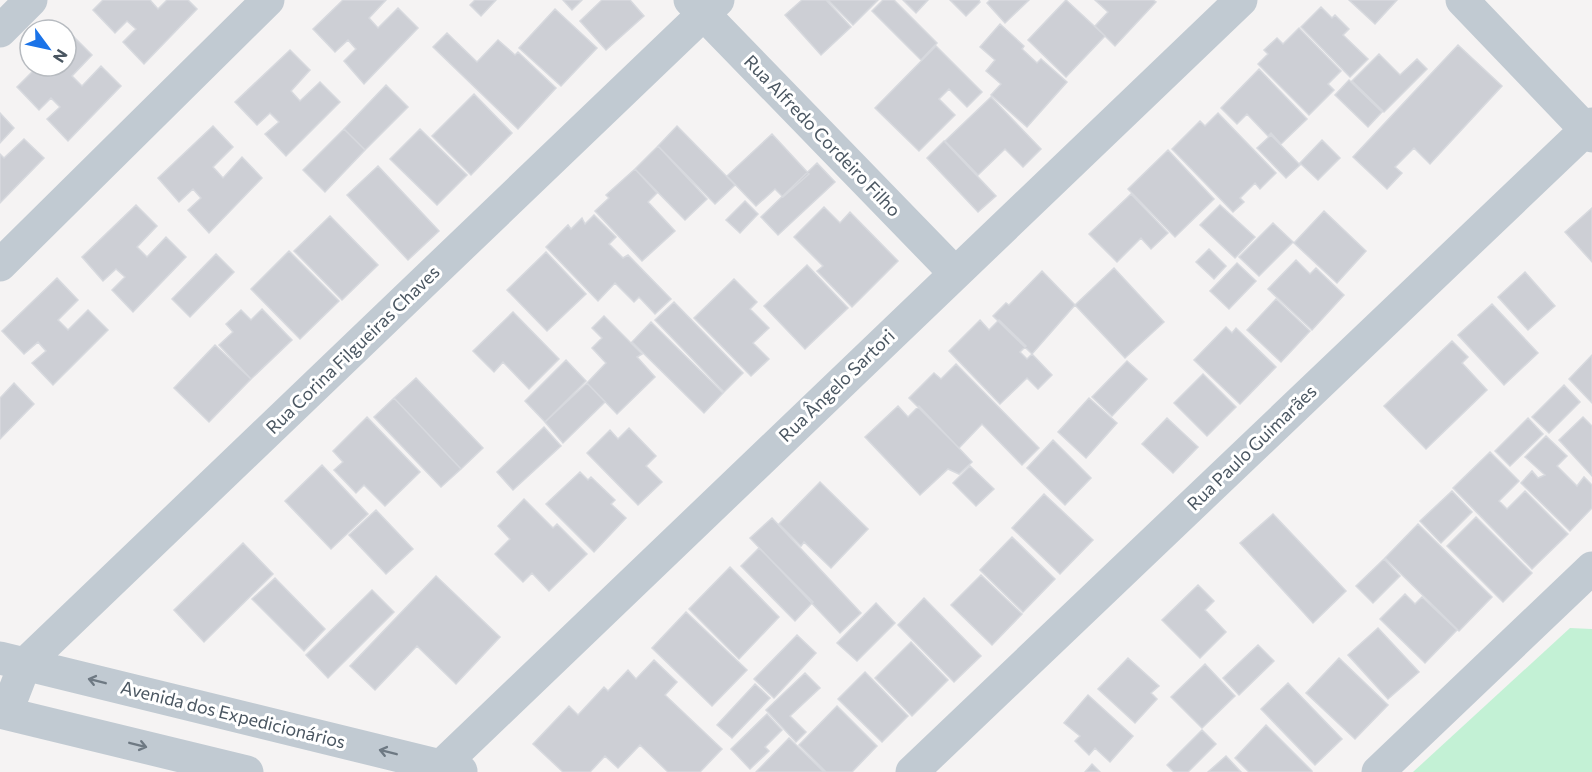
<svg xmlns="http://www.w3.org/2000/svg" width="1592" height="772" viewBox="0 0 1592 772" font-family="Commissioner,sans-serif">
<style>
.park{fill:#c3f1d5}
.building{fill:#cdcfd5;stroke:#d7d9de;stroke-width:1.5}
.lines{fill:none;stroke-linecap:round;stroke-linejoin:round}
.minor{stroke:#c1cad2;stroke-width:33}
.oneway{stroke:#6e7983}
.labels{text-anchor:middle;stroke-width:6;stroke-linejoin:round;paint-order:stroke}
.street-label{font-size:18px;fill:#4a5661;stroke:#fff}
</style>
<rect width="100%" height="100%" fill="#f5f3f3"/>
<!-- park -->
<path class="park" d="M 1570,628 L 1592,629 L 1592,772 L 1413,772 Z"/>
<!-- building -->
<path class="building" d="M 103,0 L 150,0 L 158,9 L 167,0 L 188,0 L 197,9 L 144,64 L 123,42 L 136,29 L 127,21 L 115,33 L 93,10 Z
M 343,0 L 386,0 L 369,18 L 378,28 L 398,8 L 418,28 L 364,84 L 344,61 L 356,49 L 348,40 L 335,52 L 313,29 Z
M 475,0 L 496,0 L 481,16 L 470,5 Z
M 563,0 L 582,0 L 572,10 Z
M 602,0 L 630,0 L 644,16 L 606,50 L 580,21 Z
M 802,0 L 826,0 L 851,27 L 821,55 L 785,15 Z
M 828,0 L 878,0 L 853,25 Z
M 883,0 L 894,0 L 937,43 L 921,60 L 872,11 Z
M 903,0 L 928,0 L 916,13 Z
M 950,0 L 979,0 L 980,2 L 966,16 Z
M 990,0 L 1029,0 L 1005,23 L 987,3 Z
M 1066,0 L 1105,36 L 1066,77 L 1028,40 Z
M 1095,0 L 1153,0 L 1156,2 L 1115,46 L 1095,26 L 1108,12 Z
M 1349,0 L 1397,0 L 1375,24 Z
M 1321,7 L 1332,18 L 1335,15 L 1349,29 L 1343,35 L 1368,59 L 1350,77 L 1301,27 Z
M 555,9 L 597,48 L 561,86 L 519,48 Z
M 1000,24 L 1024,46 L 1022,49 L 1037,63 L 1041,59 L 1067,82 L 1027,127 L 991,95 L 1001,84 L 986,71 L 995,60 L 980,47 Z
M 1299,28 L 1341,71 L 1328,84 L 1334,90 L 1309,115 L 1258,64 L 1268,54 L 1264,50 L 1277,38 L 1283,44 Z
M 447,33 L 477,62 L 498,40 L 515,55 L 518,52 L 556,88 L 518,129 L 433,47 Z
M 71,34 L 92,55 L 72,76 L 82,86 L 101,66 L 121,86 L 68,141 L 47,119 L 60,107 L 51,98 L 39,110 L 17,87 L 38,66 L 66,66 L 66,39 Z
M 1458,45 L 1502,86 L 1430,164 L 1414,148 L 1395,167 L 1402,173 L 1387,189 L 1353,157 Z
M 936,46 L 982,92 L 967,107 L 949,89 L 939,99 L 955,115 L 919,151 L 875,108 Z
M 290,50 L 310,70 L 291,91 L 300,101 L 320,82 L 340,102 L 286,156 L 265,134 L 279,122 L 270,113 L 257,125 L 235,102 Z
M 1379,54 L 1400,75 L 1417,59 L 1427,69 L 1384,112 L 1352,81 Z
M 1259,69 L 1307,119 L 1281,144 L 1271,133 L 1268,136 L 1247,114 L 1237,124 L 1221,108 Z
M 1349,80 L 1382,112 L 1368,127 L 1335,95 Z
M 386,85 L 408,107 L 365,150 L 344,129 Z
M 474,94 L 512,133 L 471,175 L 432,136 Z
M 991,97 L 1041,149 L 1023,167 L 1005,149 L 978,175 L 945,141 Z
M 0,113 L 14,128 L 0,143 Z
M 1218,113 L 1276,173 L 1260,189 L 1255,183 L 1240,198 L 1244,202 L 1233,212 L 1172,149 L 1200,121 L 1205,126 Z
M 213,126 L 233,147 L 213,167 L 223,178 L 242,157 L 262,178 L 209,233 L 188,210 L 201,198 L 193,189 L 179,202 L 158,178 Z
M 677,126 L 735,185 L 715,204 L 658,146 Z
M 344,129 L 365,150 L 325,192 L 303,170 Z
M 420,129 L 467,175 L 437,205 L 390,159 Z
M 772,134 L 809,174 L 783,197 L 775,189 L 756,206 L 727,176 Z
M 1271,135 L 1300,165 L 1286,178 L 1257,148 Z
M 24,139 L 44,158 L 0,203 L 0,154 L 4,158 Z
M 1322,140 L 1340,158 L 1318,180 L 1300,163 Z
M 944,141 L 996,196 L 978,212 L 927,158 Z
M 658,146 L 707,199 L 685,220 L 635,169 Z
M 1168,150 L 1214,199 L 1175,237 L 1128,189 Z
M 817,163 L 835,182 L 778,235 L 761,217 Z
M 378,166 L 439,231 L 408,260 L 347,195 Z
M 635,169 L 657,193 L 648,202 L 675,231 L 642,261 L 595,211 L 609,198 L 606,195 Z
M 1131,194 L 1168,233 L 1151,249 L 1141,238 L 1117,262 L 1089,234 Z
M 745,201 L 758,214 L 740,233 L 726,220 Z
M 136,205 L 157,226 L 137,247 L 147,257 L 166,237 L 186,257 L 133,312 L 112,290 L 125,277 L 116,269 L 103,281 L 82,257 Z
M 1220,205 L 1255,237 L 1235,258 L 1200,225 Z
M 824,207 L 840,223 L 850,212 L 898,261 L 852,307 L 817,271 L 823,266 L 794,237 Z
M 1592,208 L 1592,262 L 1565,232 Z
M 1324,211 L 1366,251 L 1337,283 L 1294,243 Z
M 594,215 L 616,237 L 609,244 L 623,258 L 628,255 L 671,299 L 655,314 L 639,297 L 634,302 L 615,283 L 598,301 L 546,247 L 568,225 L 571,229 L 582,218 L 585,224 Z
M 330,216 L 378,265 L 342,300 L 294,251 Z
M 1273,223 L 1293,242 L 1259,276 L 1239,257 Z
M 1209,249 L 1226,266 L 1214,279 L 1196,262 Z
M 289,251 L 339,301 L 300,339 L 251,289 Z
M 546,252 L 586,294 L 547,331 L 507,290 Z
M 216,254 L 234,272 L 190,317 L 172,299 Z
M 1296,260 L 1310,274 L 1316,268 L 1344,295 L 1312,330 L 1268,289 Z
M 1237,263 L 1256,281 L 1229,309 L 1210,291 Z
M 807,265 L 848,308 L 805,349 L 764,306 Z
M 1114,268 L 1164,322 L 1125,358 L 1075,305 Z
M 1042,271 L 1075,305 L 1032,354 L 993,316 L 1006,303 L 1009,305 Z
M 1525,272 L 1555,306 L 1528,330 L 1498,297 Z
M 57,278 L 78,300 L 58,320 L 68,330 L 88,310 L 108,330 L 53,385 L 32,363 L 46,351 L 38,342 L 24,354 L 2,331 Z
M 734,279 L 757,302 L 750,309 L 769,328 L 753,343 L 769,359 L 751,376 L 694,318 Z
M 1276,299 L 1310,331 L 1281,362 L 1247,330 Z
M 674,302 L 743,373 L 724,392 L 655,320 Z
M 1492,304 L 1538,353 L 1504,385 L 1458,335 Z
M 262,309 L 292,340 L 251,379 L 219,345 L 233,332 L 226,324 L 241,310 L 251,320 Z
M 513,312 L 559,359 L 529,389 L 503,362 L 494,372 L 473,351 Z
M 604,316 L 642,354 L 637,357 L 655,377 L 617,414 L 587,383 L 606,363 L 592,348 L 602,338 L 592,328 Z
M 980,320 L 989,330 L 999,320 L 1026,346 L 1020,352 L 1027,359 L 1032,354 L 1052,375 L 1038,389 L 1027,378 L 1000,404 L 949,351 Z
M 651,322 L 723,393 L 704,413 L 632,342 Z
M 1226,327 L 1232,333 L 1236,328 L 1276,367 L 1240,404 L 1194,360 Z
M 1452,341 L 1468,357 L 1462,363 L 1487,390 L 1426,449 L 1384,406 Z
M 215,345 L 251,379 L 209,422 L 174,388 Z
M 1592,355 L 1592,403 L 1569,379 Z
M 566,360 L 586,381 L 545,422 L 525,401 Z
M 1127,361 L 1147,379 L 1112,416 L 1092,397 Z
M 956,364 L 1039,448 L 1022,465 L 982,424 L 959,448 L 909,398 L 934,373 L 941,379 Z
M 1203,374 L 1236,407 L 1207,436 L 1174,403 Z
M 416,378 L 483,448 L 461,469 L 394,398 Z
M 14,383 L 34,404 L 0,439 L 0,398 Z
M 587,383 L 605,402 L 563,443 L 545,422 Z
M 1564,385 L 1580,402 L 1549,433 L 1532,417 Z
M 394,398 L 461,469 L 441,487 L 374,417 Z
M 1089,398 L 1117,423 L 1086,458 L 1058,432 Z
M 898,406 L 908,417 L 919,406 L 972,462 L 959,474 L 948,469 L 920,495 L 865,437 Z
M 367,417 L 420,472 L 385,506 L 364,485 L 356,493 L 334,470 L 343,462 L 333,451 Z
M 1583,417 L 1592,426 L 1592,476 L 1559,440 Z
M 1167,418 L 1198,447 L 1173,473 L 1142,444 Z
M 1528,418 L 1543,434 L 1510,466 L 1495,451 Z
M 544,427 L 561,446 L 513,490 L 497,472 Z
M 629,428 L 656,456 L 646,466 L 662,482 L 638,505 L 587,453 L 610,430 L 618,439 Z
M 1546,436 L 1567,456 L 1557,466 L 1577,486 L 1584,477 L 1592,485 L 1592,508 L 1570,531 L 1521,483 L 1532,471 L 1538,478 L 1545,475 L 1525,457 Z
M 1053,440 L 1091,478 L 1065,505 L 1027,468 Z
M 1490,452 L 1519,481 L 1499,501 L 1507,509 L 1525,491 L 1568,534 L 1532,569 L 1453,488 Z
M 322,465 L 368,514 L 331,549 L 285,501 Z
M 970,466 L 994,489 L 976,506 L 953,483 Z
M 580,472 L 588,480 L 591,477 L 615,500 L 611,504 L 626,518 L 594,552 L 546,504 Z
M 820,482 L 868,529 L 831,568 L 804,542 L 801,546 L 779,524 Z
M 1452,491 L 1472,512 L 1441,543 L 1420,521 Z
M 1044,494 L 1093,540 L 1060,574 L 1012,528 Z
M 524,499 L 553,528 L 557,524 L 587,554 L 549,591 L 532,573 L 523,582 L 495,554 L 510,539 L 498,526 Z
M 376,510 L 413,549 L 386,574 L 349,535 Z
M 1273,514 L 1346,591 L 1313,623 L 1240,543 Z
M 1476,517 L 1532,573 L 1503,602 L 1447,546 Z
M 772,518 L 861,613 L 840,633 L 750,538 Z
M 1418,524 L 1492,597 L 1459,631 L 1385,558 Z
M 1012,537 L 1055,579 L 1023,612 L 980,570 Z
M 243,543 L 273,574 L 204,642 L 174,610 Z
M 759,548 L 813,602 L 795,621 L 741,566 Z
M 1384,559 L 1400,576 L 1373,603 L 1356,586 Z
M 730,567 L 779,617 L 739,659 L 689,609 Z
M 981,575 L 1022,614 L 992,645 L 951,605 Z
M 436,576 L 500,637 L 456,684 L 417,646 L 375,690 L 350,666 Z
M 275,578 L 325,629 L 304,651 L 252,599 Z
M 1198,585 L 1214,601 L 1205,610 L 1226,632 L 1200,658 L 1162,620 Z
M 372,590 L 394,612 L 328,678 L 306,655 Z
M 1405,594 L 1415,604 L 1422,597 L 1457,630 L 1425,663 L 1380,619 Z
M 924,598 L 981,656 L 954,682 L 898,625 Z
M 876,603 L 895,623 L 857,661 L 837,643 Z
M 686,612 L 747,670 L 712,706 L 652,648 Z
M 1378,628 L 1419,672 L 1388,699 L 1348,655 Z
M 797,635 L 816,653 L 774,698 L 754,679 Z
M 911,642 L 948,680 L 912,716 L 875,678 Z
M 1258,645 L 1274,661 L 1239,695 L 1223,678 Z
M 1128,658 L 1159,686 L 1151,693 L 1157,699 L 1135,723 L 1098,689 Z
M 1339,658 L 1388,705 L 1355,739 L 1306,693 Z
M 654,660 L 677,682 L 665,695 L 722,749 L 700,772 L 668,772 L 640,745 L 618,768 L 605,756 L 590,772 L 563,772 L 533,744 L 569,706 L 578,715 L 604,687 L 608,691 L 628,670 L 636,679 Z
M 1205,664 L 1235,696 L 1202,728 L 1171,697 Z
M 865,672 L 908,716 L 882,742 L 838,699 Z
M 805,673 L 820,688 L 790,716 L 806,732 L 796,742 L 766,710 Z
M 1288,683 L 1342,739 L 1315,765 L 1261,709 Z
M 755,684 L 770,698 L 732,738 L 717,725 Z
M 1088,695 L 1133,736 L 1110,762 L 1095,748 L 1089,755 L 1075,741 L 1080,736 L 1064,723 Z
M 837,706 L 877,746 L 852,772 L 826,772 L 799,745 Z
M 767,714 L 782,730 L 765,747 L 769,751 L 750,769 L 731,749 Z
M 1266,725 L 1312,771 L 1312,772 L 1249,772 L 1235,758 Z
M 1202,730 L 1216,744 L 1188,772 L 1174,772 L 1167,765 Z
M 789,738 L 824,772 L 756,772 Z
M 1226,756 L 1241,772 L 1208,772 Z
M 1092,764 L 1100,772 L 1085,772 Z"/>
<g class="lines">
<!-- minor -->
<path class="minor" d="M 690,0 L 955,273
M 1462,0 L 1592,136
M 0,31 L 31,0
M 0,265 L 268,0
M 0,658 L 461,771
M 0,712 L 247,772
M 6,713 L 25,664 L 718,0
M 435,772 L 1241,0
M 912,772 L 1592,124
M 1378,772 L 1592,568"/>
</g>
<!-- one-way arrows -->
<defs><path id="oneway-shaft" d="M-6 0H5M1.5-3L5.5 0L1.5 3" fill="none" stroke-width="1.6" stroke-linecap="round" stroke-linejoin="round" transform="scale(1.5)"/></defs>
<g class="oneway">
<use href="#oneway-shaft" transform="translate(97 681) rotate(-166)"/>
<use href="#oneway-shaft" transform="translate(138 745) rotate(14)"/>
<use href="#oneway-shaft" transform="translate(388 752) rotate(-166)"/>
</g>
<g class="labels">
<!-- street labels -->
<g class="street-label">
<text transform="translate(822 136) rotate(46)" y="6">Rua Alfredo Cordeiro Filho</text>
<text transform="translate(353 350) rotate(-44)" y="6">Rua Corina Filgueiras Chaves</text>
<text transform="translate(837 386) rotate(-44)" y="6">Rua Ângelo Sartori</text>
<text transform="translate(1252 448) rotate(-44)" y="6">Rua Paulo Guimarães</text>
<text transform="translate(233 715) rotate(14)" y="6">Avenida dos Expedicionários</text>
</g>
</g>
<!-- north arrow -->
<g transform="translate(48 48) rotate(123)"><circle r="28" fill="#ffffff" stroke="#b7bbc0" stroke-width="1.5"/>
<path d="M0-4.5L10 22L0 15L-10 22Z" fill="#1a73e8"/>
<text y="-9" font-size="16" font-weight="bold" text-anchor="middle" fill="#4a5661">N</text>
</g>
</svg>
